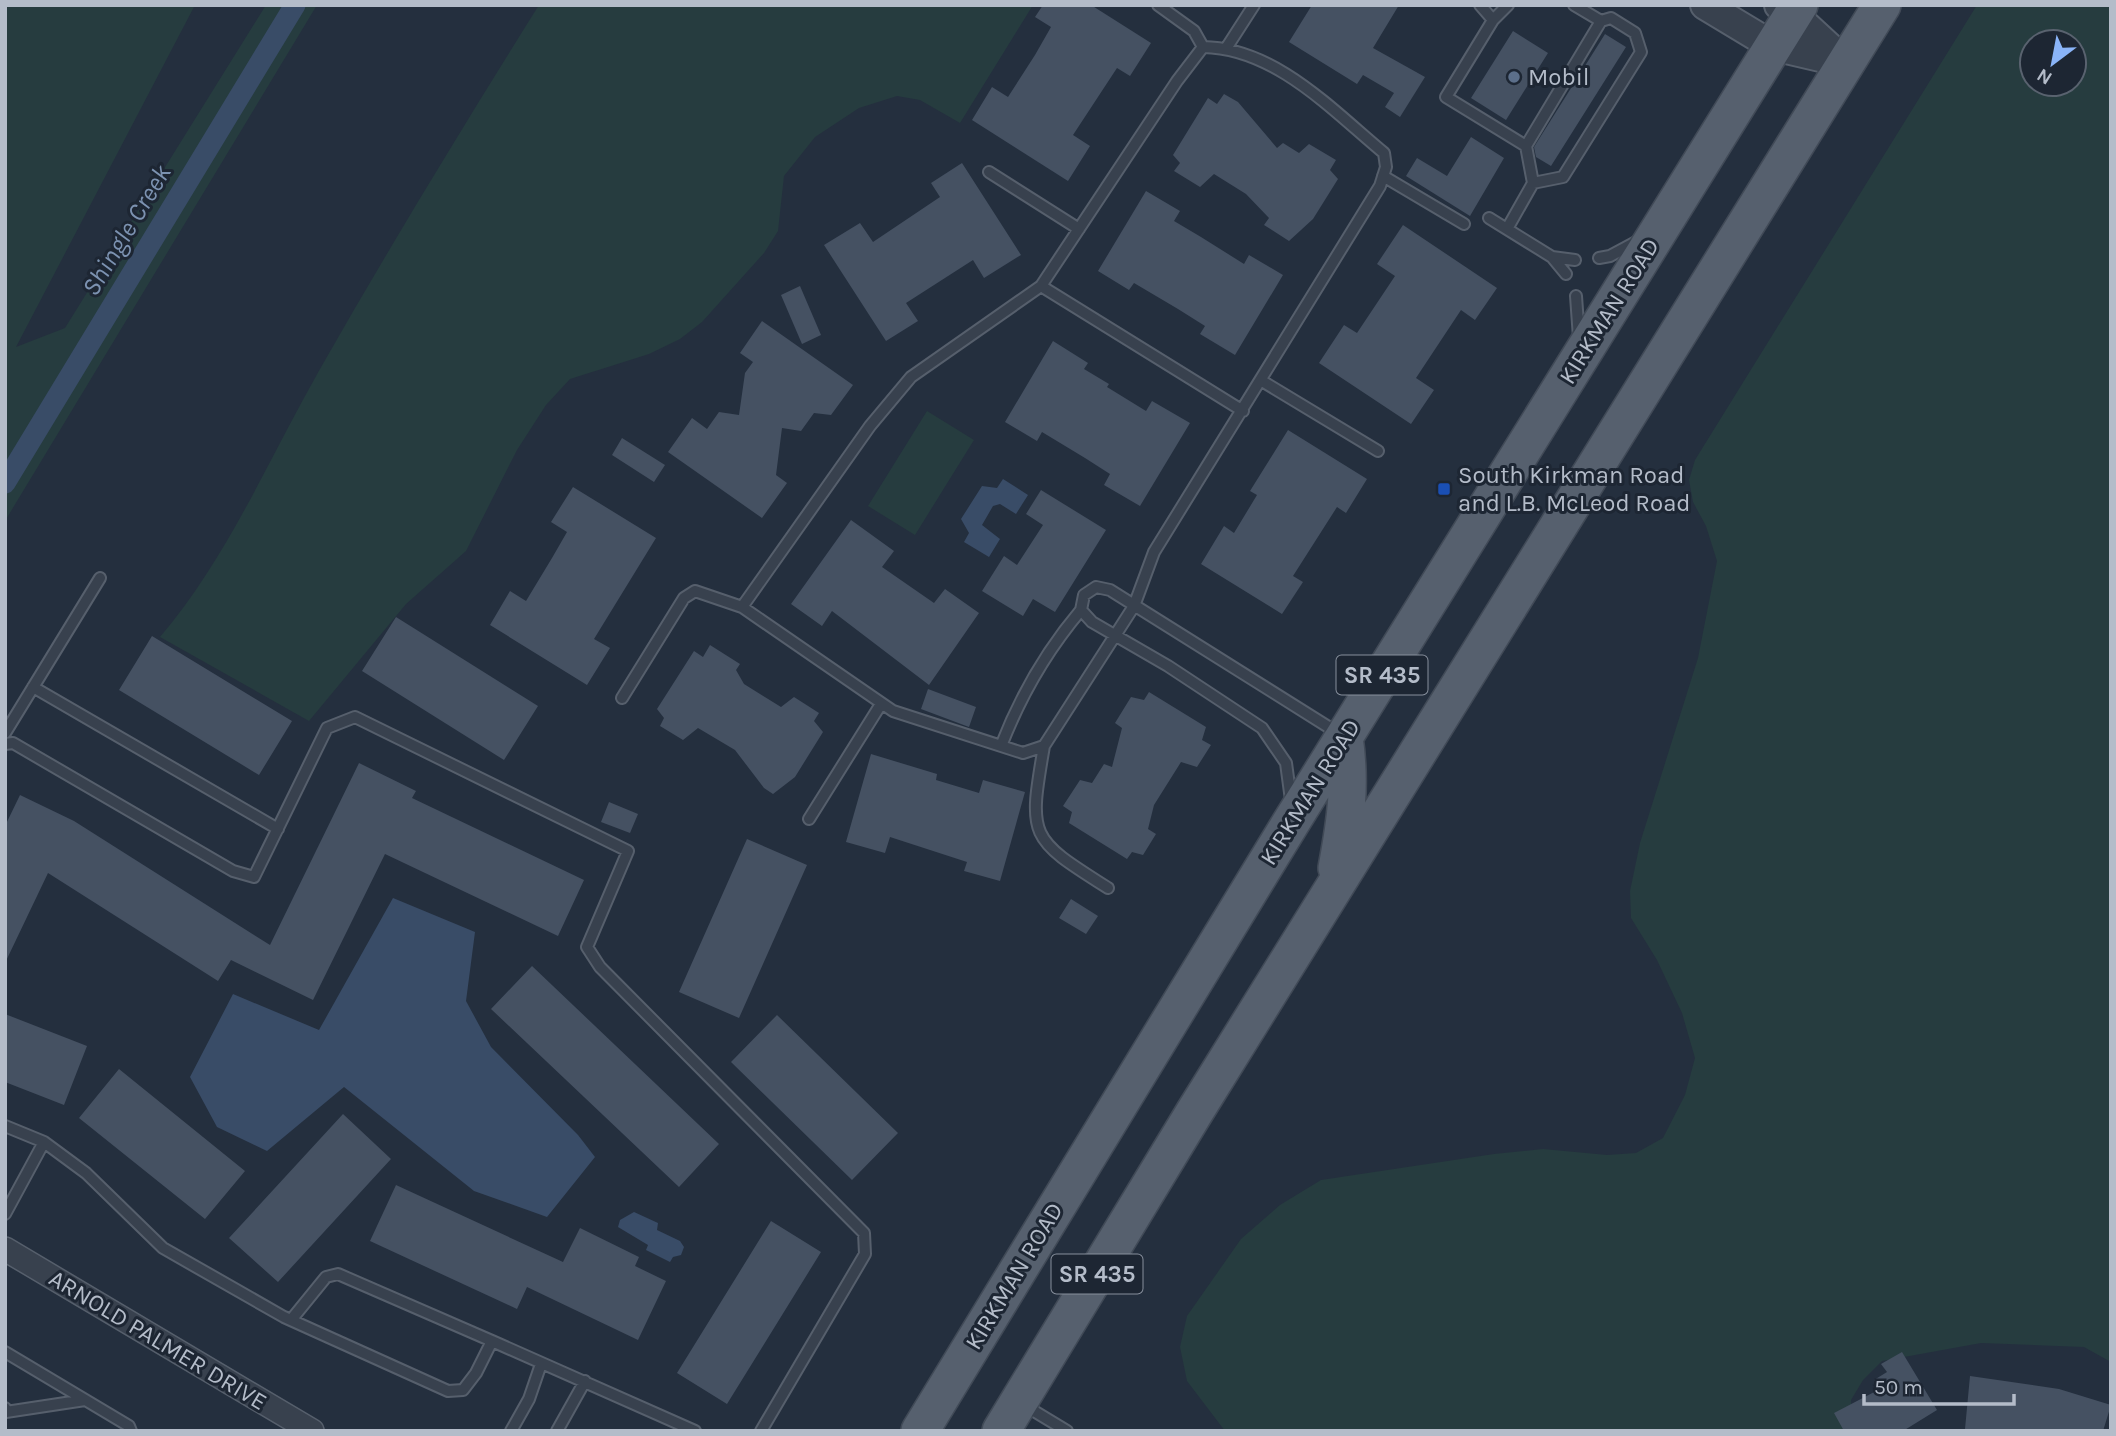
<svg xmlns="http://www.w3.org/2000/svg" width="2116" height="1436" viewBox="0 0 2116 1436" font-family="Karla,sans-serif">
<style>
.green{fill:#263c3f;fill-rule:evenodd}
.water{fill:#394c67}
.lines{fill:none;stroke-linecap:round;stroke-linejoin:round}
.canal{stroke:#394c67;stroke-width:21}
.building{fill:#455162}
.service-casing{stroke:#565f6c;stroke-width:14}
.minor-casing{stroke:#565f6c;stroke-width:26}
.tertiary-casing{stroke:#565f6c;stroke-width:32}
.primary-casing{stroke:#414a57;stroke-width:40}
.service{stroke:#38414e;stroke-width:10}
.minor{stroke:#38414e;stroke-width:23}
.tertiary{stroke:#38414e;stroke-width:28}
.primary{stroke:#56606e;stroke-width:37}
.service-dot{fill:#5c6f8a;stroke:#1d2633;stroke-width:2.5}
.transit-dot{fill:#1a4fb4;stroke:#1d2633;stroke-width:2.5}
.labels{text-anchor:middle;stroke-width:6;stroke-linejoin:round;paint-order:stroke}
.shield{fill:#1d2633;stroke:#878f9c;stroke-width:2}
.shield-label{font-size:23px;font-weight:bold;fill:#b4bcc9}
.poi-label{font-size:24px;fill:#b4bcc9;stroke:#1d2633;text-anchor:start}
.street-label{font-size:24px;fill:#b4bcc9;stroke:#1d2633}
.water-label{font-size:26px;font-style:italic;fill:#7c92b1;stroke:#1d2633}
</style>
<rect width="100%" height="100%" fill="#242f3e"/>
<!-- green -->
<path class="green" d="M 5,5 L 195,5 L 16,347 L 65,328 L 266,5 L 317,5 L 5,521 Z
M 539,5 L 1033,5 L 960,123 L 920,100 L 897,96 L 859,108 L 815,137 L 784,176 L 778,231 L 764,253 L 702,322 L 680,339 L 649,354 L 570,379 L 546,405 L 517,450 L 466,551 L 406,604 L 309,721 L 160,637 C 228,557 268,460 320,369 C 390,246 464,125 539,5 Z
M 1977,5 L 2111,5 L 2111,1362 L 2084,1347 L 1981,1343 L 1882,1361 L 1863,1380 L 1851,1400 L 1853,1431 L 1225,1431 L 1187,1381 L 1180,1347 L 1187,1316 L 1241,1239 L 1280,1205 L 1321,1180 L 1494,1154 L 1543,1149 L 1607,1155 L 1636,1153 L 1663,1138 L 1685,1095 L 1695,1058 L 1682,1013 L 1657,960 L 1631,918 L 1630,891 L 1640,843 L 1698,658 L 1717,561 L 1706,526 L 1693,502 L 1689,480 L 1695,460 ZM 2032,42 L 2074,42 L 2074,84 L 2032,84 Z
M 927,411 L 974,440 L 915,535 L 868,506 Z"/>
<!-- water -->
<path class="water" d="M 1003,479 L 1028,495 L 1016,514 L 1000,504 L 993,506 L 982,525 L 1000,539 L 989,557 L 964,542 L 969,533 L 961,519 L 982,486 L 997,488 Z
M 393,898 L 475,932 L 466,1001 L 491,1047 L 578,1135 L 595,1157 L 547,1217 L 474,1191 L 344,1087 L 267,1151 L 217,1127 L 190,1077 L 233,994 L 319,1030 Z
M 634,1212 L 658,1223 L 657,1230 L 680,1241 L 684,1247 L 681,1255 L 673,1257 L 670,1262 L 646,1250 L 648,1245 L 618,1227 L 620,1220 Z"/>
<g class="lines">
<!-- canal -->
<path class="canal" d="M 5,483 L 295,5"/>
</g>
<!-- building -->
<path class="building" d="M 1043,5 L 1091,5 L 1151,43 L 1130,76 L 1117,68 L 1073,135 L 1090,146 L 1068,181 L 972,120 L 992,87 L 1008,97 L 1035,55 L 1051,27 L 1035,17 Z
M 1312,5 L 1399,5 L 1373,48 L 1425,77 L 1400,117 L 1385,107 L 1394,93 L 1363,75 L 1357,84 L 1289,42 Z
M 1513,31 L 1548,53 L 1506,120 L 1471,98 Z
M 1605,34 L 1626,47 L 1551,166 L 1536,157 L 1534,147 Z
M 1224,94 L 1238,102 L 1277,148 L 1283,143 L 1299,153 L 1309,144 L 1336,160 L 1330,170 L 1338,179 L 1313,219 L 1289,241 L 1264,225 L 1269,218 L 1246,194 L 1214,174 L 1200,187 L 1174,171 L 1180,163 L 1173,155 L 1208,98 L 1217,104 Z
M 1471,137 L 1504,158 L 1470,216 L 1406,176 L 1417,158 L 1447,176 Z
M 962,163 L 1021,255 L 984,278 L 973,260 L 906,303 L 918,321 L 886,341 L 824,245 L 860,223 L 873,242 L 940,197 L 931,183 Z
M 1146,191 L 1180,211 L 1174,221 L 1201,237 L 1244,264 L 1249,255 L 1283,275 L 1235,355 L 1200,334 L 1205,326 L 1178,309 L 1134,283 L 1129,290 L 1098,271 Z
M 1403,225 L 1497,288 L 1475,320 L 1461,310 L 1416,378 L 1434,390 L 1411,424 L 1319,363 L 1344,325 L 1357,333 L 1395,276 L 1377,264 Z
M 800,286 L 821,335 L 802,344 L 781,295 Z
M 762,321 L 853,385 L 831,415 L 814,413 L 801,431 L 782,428 L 776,475 L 787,483 L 762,518 L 668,452 L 692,418 L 707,429 L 719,412 L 739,415 L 745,373 L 753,362 L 740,353 Z
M 1053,341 L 1088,363 L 1084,369 L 1109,384 L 1107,387 L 1146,411 L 1152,401 L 1190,423 L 1140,506 L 1104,485 L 1110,474 L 1085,458 L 1042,432 L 1037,441 L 1005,422 Z
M 1288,430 L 1367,479 L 1346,513 L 1337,507 L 1293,576 L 1303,582 L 1282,614 L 1201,564 L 1224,526 L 1234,533 L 1257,495 L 1250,491 Z
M 622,438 L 665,465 L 654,482 L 612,455 Z
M 573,487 L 656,538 L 594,639 L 610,648 L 587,685 L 490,625 L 510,591 L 526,601 L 552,558 L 567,532 L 551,522 Z
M 1041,490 L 1106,530 L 1055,612 L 1033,599 L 1023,616 L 982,591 L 1004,556 L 1017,565 L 1043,525 L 1026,514 Z
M 851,520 L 894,551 L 882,567 L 934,603 L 945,589 L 979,613 L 929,685 L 832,611 L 822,626 L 791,604 Z
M 396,617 L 538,706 L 504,760 L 362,671 Z
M 152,636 L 292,721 L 259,775 L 119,690 Z
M 710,645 L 740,664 L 736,670 L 744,684 L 781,707 L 794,697 L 819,713 L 814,721 L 823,732 L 795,777 L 773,794 L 764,788 L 735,750 L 698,728 L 683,740 L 660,726 L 664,718 L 657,709 L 694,651 L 703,657 Z
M 928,689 L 976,707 L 969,727 L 921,709 Z
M 1149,692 L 1206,727 L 1202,740 L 1211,745 L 1197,767 L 1181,762 L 1154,805 L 1148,829 L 1156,834 L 1143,855 L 1132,852 L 1127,859 L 1069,823 L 1072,812 L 1063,806 L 1080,780 L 1092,783 L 1104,764 L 1112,767 L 1122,728 L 1115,723 L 1131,697 L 1144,700 Z
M 871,754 L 937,774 L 936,780 L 979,793 L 983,780 L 1025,792 L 1000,881 L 964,871 L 967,862 L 890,837 L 885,853 L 846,842 Z
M 359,763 L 416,791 L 412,798 L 584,880 L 558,936 L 385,854 L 313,1000 L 231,960 L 218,981 L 48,873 L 5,963 L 5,826 L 20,795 L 74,821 L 270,945 Z
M 609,802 L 638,814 L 630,833 L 601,822 Z
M 747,839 L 807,865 L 739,1018 L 679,992 Z
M 1071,899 L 1098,916 L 1086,934 L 1059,918 Z
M 532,966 L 719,1144 L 679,1187 L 491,1009 Z
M 5,1014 L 87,1046 L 64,1105 L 5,1082 Z
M 777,1015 L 898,1133 L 852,1180 L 731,1062 Z
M 119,1069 L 245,1171 L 205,1219 L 79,1118 Z
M 343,1114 L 391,1159 L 278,1282 L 229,1238 Z
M 396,1185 L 563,1262 L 580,1228 L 639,1257 L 635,1266 L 666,1281 L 638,1340 L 527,1287 L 517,1309 L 370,1241 Z
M 771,1221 L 821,1252 L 727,1404 L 677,1373 Z
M 1902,1352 L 1937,1410 L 1903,1431 L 1844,1431 L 1834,1413 L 1880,1389 L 1874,1380 L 1887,1372 L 1881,1364 Z
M 1970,1376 L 2059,1389 L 2111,1405 L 2103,1431 L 1965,1429 Z"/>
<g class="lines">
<!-- service casing -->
<g class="service-casing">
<path id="service" d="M 1480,5 L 1493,20 L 1508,5
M 1493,20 L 1446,97 L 1526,146
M 1227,47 L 1254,5
M 989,172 L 1079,229
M 1383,176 L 1464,224
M 1533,183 L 1563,177 L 1641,52 L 1635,33 L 1611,18 L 1601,21
M 1489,218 L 1552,257 L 1566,274
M 1507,229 L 1533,183 L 1526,146 L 1601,21 L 1574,5
M 1552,257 L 1575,260
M 1599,258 L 1610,256 L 1638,241
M 1041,286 L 1243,411
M 1576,296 L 1579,338
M 1262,381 L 1378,451
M 742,607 L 870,426 L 911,377 L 1041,286 L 1177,81 L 1203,47 L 1194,31 L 1158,5
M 33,687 L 278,829
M 622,698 L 684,598 L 695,591 L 742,607 L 893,711 L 1023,753 L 1044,746 L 1134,606 L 1154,552 L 1380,186 L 1386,167 L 1384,153 C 1331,109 1275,48 1203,47
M 5,733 L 100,578
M 5,744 L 13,743 L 233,871 L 254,877 L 327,728 L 355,717 L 628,851 L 587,947 L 600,967 L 864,1233 L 865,1254 L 761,1431
M 1001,746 C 1020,697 1047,650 1081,610
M 1044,746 C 1028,838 1029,838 1108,888
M 1291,800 L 1286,763 L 1262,728 L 1168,666 L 1092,622 L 1081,610 L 1084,595 L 1096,587 L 1110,590 L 1338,733
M 809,819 L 881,704
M 5,1126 L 44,1142 L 86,1173 L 163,1248 L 284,1317 L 448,1391 L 463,1390 L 476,1373 L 492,1341 L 695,1431
M 5,1214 L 44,1142
M 291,1320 L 326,1277 L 338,1274 L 492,1341
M 5,1352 L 129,1426 L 131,1431
M 1024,1405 L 1067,1431
M 5,1408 L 6,1412 L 85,1400
M 511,1431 L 529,1399 L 541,1364
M 557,1431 L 585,1381"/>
</g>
<!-- minor casing -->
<g class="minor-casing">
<path id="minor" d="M 5,1249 L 312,1431"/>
</g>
<!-- tertiary casing -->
<g class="tertiary-casing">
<path id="tertiary" d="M 1705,5 L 1773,46 L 1846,63
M 1779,5 L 1793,14 L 1844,61"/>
</g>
<!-- primary casing -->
<g class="primary-casing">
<path id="primary" d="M 1337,868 C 1346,820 1351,785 1344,737
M 920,1431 L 1290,824 L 1799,5
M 1001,1431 L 1194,1113 L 1882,5"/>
</g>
<!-- service -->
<use href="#service" class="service"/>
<!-- minor -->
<use href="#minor" class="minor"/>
<!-- tertiary -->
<use href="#tertiary" class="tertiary"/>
<!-- primary -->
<use href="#primary" class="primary"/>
</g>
<!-- markers -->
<circle class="service-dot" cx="1514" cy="77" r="7"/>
<rect class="transit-dot" x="1437" y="482" width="14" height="14" rx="3.5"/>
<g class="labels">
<!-- shield labels -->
<g class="shield">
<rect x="1336.5" y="655.5" width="91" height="39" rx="5"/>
<rect x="1051.5" y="1254.5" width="91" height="39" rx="5"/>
</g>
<g class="shield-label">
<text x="1382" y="683">SR 435</text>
<text x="1097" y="1282">SR 435</text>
</g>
<!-- poi labels -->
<g class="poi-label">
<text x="1528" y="85">Mobil</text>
<text x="1458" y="483">South Kirkman Road<tspan x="1458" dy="28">and L.B. McLeod Road</tspan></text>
</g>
<!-- street labels -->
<g class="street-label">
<text transform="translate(1609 311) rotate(-58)" y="8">KIRKMAN ROAD</text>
<text transform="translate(1310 792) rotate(-58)" y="8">KIRKMAN ROAD</text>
<text transform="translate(1014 1276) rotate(-59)" y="8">KIRKMAN ROAD</text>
<text transform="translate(158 1340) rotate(31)" y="8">ARNOLD PALMER DRIVE</text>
</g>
<!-- water labels -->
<g class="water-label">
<text transform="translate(126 230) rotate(-59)" y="9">Shingle Creek</text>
</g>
</g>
<!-- border -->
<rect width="2116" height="1436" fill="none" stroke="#b4bcc9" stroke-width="14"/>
<!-- north arrow -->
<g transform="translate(2053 63) rotate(212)"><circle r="33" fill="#1d2633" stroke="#59626f" stroke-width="2"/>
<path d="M0-5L12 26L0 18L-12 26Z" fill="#8ab4f8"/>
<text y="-10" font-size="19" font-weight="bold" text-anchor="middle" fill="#b4bcc9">N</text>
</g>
<!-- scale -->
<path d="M1864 1394v10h150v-10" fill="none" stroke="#b4bcc9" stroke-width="3.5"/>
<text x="1874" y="1394" font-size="21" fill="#b4bcc9" stroke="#1d2633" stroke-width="5" paint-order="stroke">50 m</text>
</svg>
